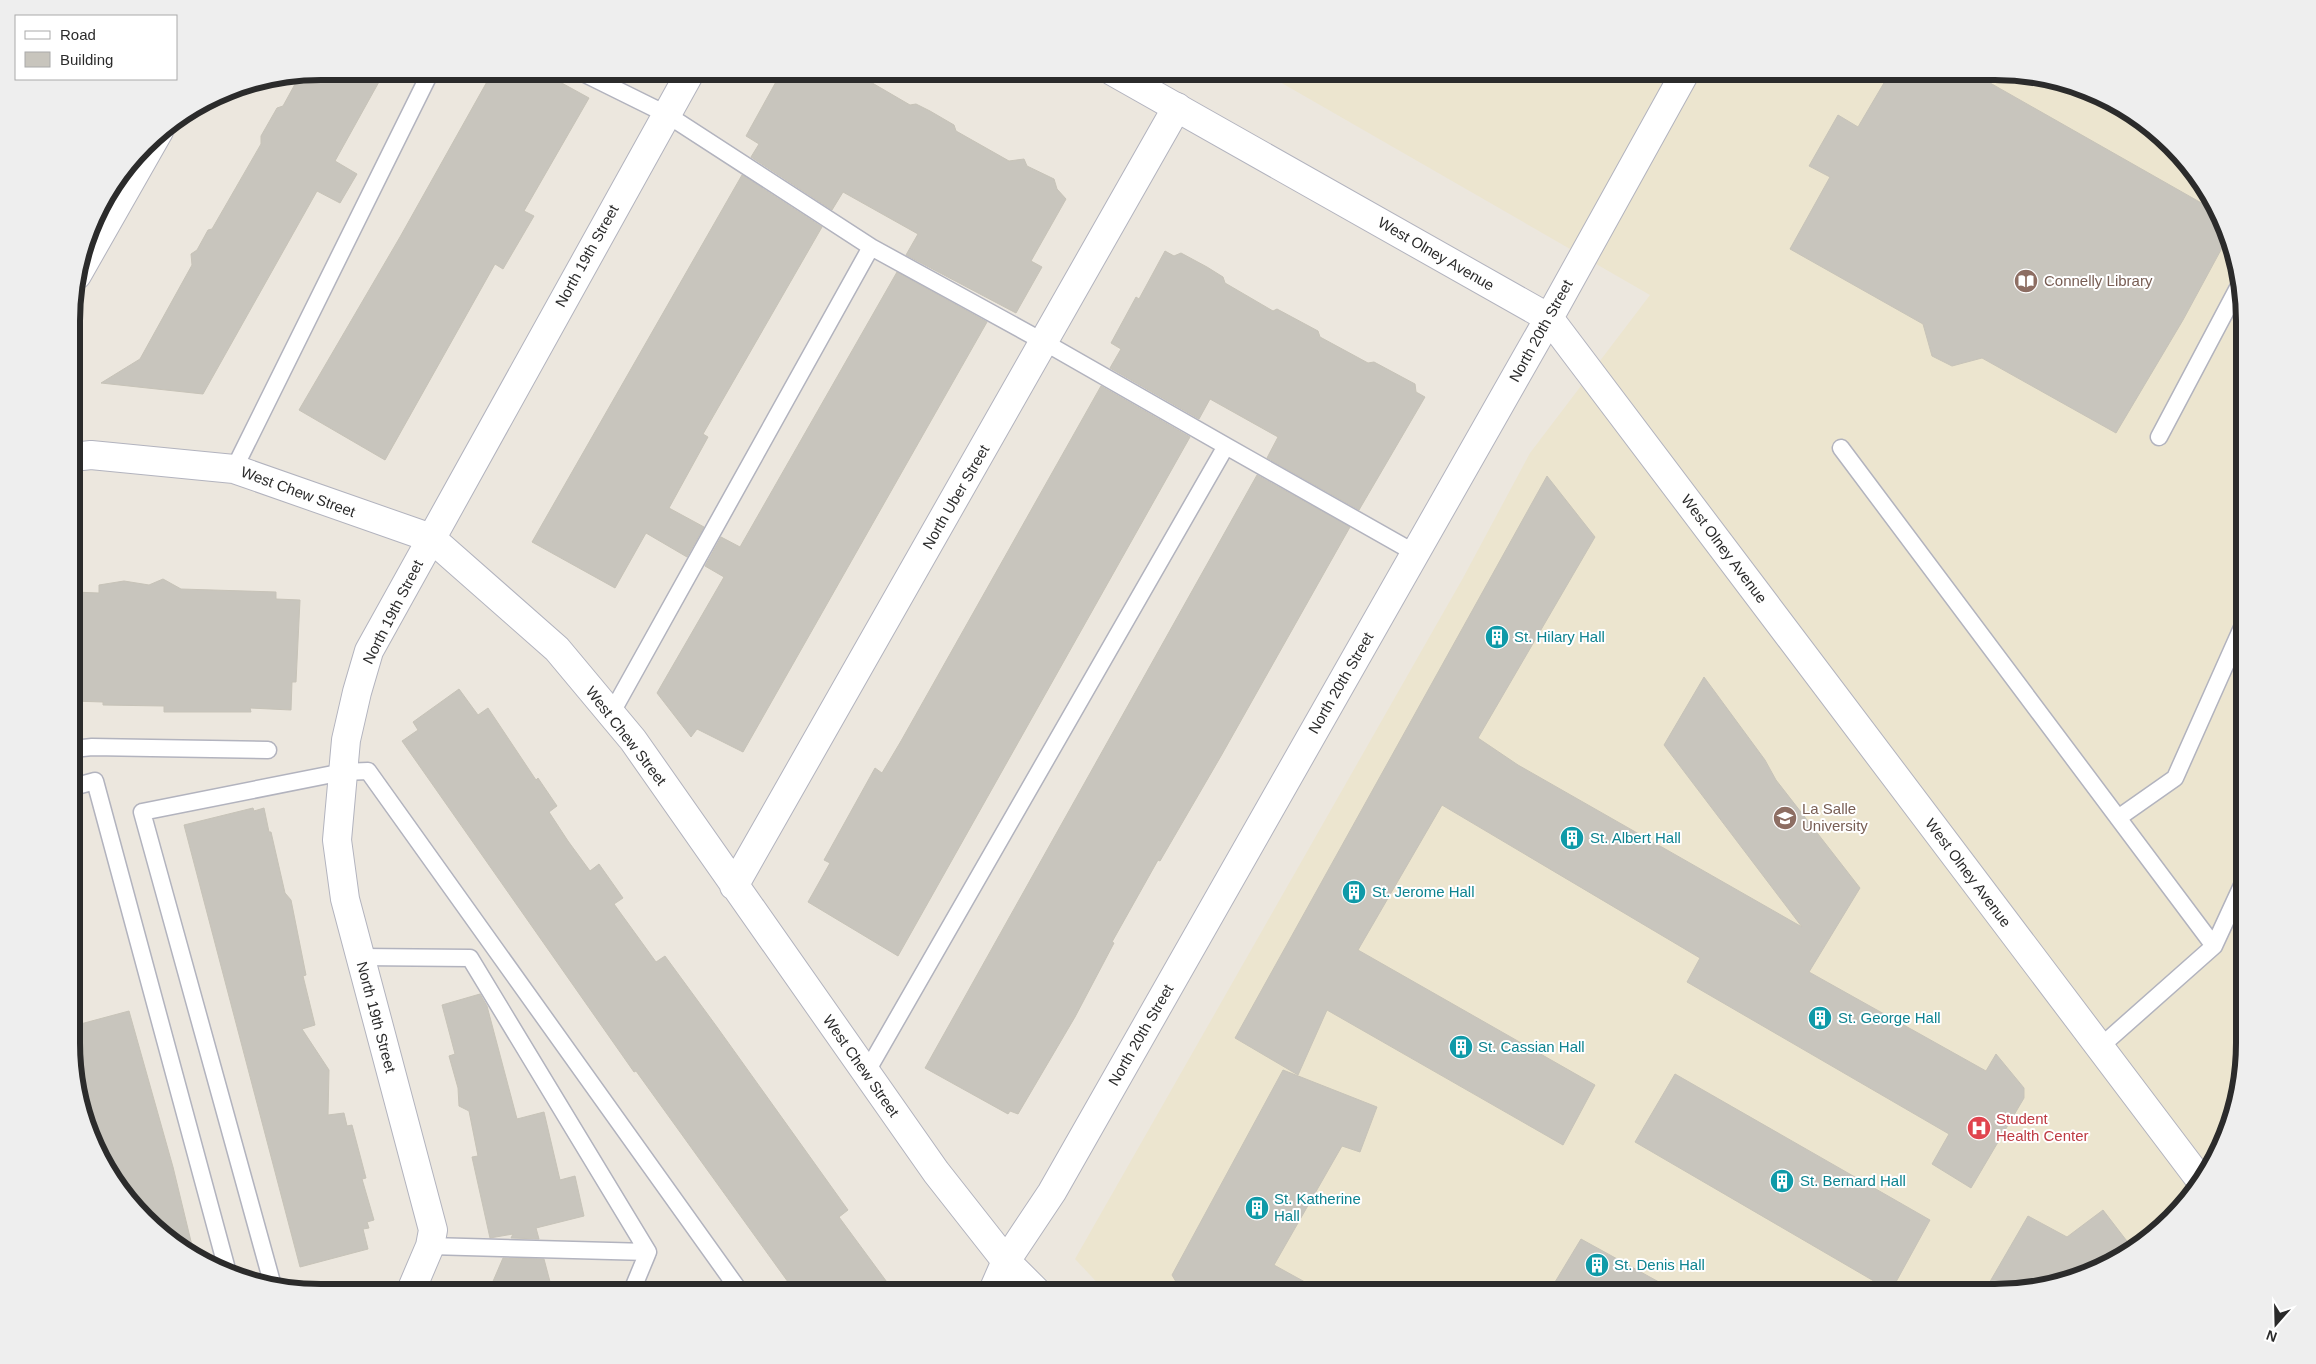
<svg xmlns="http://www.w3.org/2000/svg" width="2316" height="1364" viewBox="0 0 2316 1364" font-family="Helvetica,sans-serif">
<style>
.education{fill:#ece5cf}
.building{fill:#c8c5bd;stroke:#c7c3b8}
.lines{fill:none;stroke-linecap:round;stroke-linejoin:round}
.service-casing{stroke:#b2b3be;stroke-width:19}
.minor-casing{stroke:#b2b3be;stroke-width:30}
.tertiary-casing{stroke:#b2b3be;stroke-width:30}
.service{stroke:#fff;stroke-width:16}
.minor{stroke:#fff;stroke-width:28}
.tertiary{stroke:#fff;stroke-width:28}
.labels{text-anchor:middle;stroke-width:4;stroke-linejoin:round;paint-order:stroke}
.street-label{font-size:15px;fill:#2b2b2b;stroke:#fff}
.education-label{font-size:15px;fill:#785e54;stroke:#fff;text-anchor:start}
.culture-label{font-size:15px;fill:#0d838f;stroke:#fff;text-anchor:start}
.health-label{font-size:15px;fill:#be3a42;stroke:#fff;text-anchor:start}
.rim{fill:none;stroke:#2b2b2b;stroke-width:6}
</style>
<rect width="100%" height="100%" fill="#ece7de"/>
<!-- education -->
<path class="education" d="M 1261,71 L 1995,71 L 2060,80 L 2120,105 L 2171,144 L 2211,196 L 2232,241 L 2244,304 L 2244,1059 L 2232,1123 L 2211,1168 L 2171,1220 L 2120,1259 L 2060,1284 L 2011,1292 L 1107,1293 L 1075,1259 L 1463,578 L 1530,453 L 1650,295 Z"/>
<!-- building -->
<path class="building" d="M 321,71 L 385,71 L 335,161 L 357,174 L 340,203 L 317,191 L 203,394 L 101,383 L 140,359 L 192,265 L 191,254 L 197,250 L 208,230 L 212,229 L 261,144 L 261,136 L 277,108 L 283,106 L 300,75 Z
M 493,71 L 540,71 L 589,98 L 524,211 L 534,216 L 503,269 L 495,264 L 385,460 L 299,410 L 400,237 Z
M 782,71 L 860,71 L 862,77 L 910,105 L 916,104 L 930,111 L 954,125 L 956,131 L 1009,161 L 1024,159 L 1027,166 L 1054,179 L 1057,189 L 1066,199 L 1031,261 L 1042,267 L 1016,313 L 906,255 L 918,234 L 843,192 L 832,210 L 751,157 L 759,144 L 746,136 Z
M 1891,71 L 1969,71 L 2219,213 L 2229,235 L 2183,320 L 2116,433 L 1982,358 L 1952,366 L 1932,356 L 1923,324 L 1790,249 L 1830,177 L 1809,166 L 1838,115 L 1858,127 Z
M 742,175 L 822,227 L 703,434 L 708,437 L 669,508 L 704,527 L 687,557 L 646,533 L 615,588 L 532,542 Z
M 1165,251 L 1174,256 L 1181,253 L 1207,267 L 1223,277 L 1225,283 L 1273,311 L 1277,309 L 1318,331 L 1320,337 L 1368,363 L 1374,362 L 1415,384 L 1416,392 L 1425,397 L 1359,510 L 1267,458 L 1278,437 L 1210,399 L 1199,419 L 1110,368 L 1121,349 L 1111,343 L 1136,297 L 1139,299 Z
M 897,272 L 987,322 L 743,752 L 697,729 L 691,737 L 657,693 L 724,577 L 705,566 L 721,537 L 740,547 Z
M 1101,386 L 1190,437 L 898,956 L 808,902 L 830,863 L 824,860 L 875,768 L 882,773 L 901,741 Z
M 1257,475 L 1350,527 L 1221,756 L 1160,861 L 1158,860 L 1112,942 L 1114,943 L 1075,1017 L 1018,1114 L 1010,1111 L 1008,1114 L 925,1068 Z
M 1547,476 L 1595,537 L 1478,738 L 1518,765 L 1802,927 L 1664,745 L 1704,677 L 1765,760 L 1776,780 L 1860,888 L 1809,972 L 1986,1071 L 1996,1054 L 2024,1088 L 2024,1098 L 1971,1188 L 1932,1164 L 1949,1134 L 1687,982 L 1700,958 L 1442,805 L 1358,950 L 1595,1085 L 1563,1145 L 1327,1010 L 1298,1075 L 1235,1038 Z
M 163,579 L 181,589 L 276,592 L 276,599 L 300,600 L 296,682 L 292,682 L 291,710 L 250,708 L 251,712 L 164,712 L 164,706 L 103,705 L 103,702 L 73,701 L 73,592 L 99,593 L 99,585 L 124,581 L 149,585 Z
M 459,689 L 478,715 L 488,708 L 536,780 L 538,778 L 557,806 L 549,812 L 568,841 L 590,871 L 599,864 L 623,898 L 614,904 L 656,962 L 665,956 L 717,1027 L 848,1210 L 839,1217 L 895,1293 L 796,1293 L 636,1071 L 634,1072 L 402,741 L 418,730 L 413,722 Z
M 253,808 L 254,811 L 264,808 L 269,832 L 271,832 L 285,893 L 291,900 L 306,975 L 303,976 L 315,1025 L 302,1029 L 329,1070 L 328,1115 L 344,1113 L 347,1126 L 352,1125 L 366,1178 L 362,1179 L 374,1220 L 367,1222 L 369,1228 L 363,1229 L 368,1249 L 300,1267 L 184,825 Z
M 480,994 L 487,1006 L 517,1119 L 544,1112 L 560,1180 L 575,1176 L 584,1216 L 536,1228 L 539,1239 L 511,1238 L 513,1234 L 490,1238 L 472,1157 L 478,1156 L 469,1111 L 459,1106 L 458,1088 L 449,1056 L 455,1054 L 442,1005 Z
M 129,1011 L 173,1167 L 195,1258 L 145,1220 L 113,1182 L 85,1124 L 73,1075 L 73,1026 Z
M 1283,1070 L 1377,1107 L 1360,1152 L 1342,1146 L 1274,1265 L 1323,1292 L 1182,1292 L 1172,1275 Z
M 1675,1074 L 1930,1220 L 1891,1291 L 1635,1142 Z
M 2103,1210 L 2133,1249 L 2120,1259 L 2060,1284 L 2011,1292 L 1984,1292 L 2028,1216 L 2067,1237 Z
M 1581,1239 L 1677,1292 L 1549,1292 Z
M 503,1258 L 544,1259 L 553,1293 L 488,1293 Z"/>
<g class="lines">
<!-- service casing -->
<g class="service-casing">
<path id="service" d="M 579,71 L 666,114 L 871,247
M 2159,437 L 2240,284
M 1226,446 L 1415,553
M 1841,448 L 2214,946
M 234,469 L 431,71
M 611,714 L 871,247 L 1044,342 L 1226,446 L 866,1073
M 73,749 L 92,747 L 268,750
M 73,787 L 95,781 L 228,1273
M 2118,818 L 2175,778 L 2244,623
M 360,957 L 470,958 L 648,1252 L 631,1293
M 2100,1047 L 2214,946 L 2244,881
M 430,1246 L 648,1252
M 273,1286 L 142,812 L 343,772 L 368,771 L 741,1293"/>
</g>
<!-- minor casing -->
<g class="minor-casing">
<path id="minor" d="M 77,275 L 159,131
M 73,457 L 91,455 L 234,469 L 431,538 L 557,649 L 633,740 L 936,1172 L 1006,1261 L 1038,1293
M 734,886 L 1177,107
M 410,1293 L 430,1246 L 433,1230 L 345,899 L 337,840 L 346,740 L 357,692 L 369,651 L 691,71"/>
</g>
<!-- tertiary casing -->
<g class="tertiary-casing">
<path id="tertiary" d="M 1112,71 L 1549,318 L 2201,1181
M 992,1293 L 1006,1261 L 1052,1192 L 1549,318 L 1686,71"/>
</g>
<!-- service -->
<use href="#service" class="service"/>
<!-- minor -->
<use href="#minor" class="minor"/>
<!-- tertiary -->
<use href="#tertiary" class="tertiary"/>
</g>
<!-- icons -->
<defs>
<g id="library-disc" transform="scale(1.25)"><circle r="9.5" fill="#8d6e63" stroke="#fff"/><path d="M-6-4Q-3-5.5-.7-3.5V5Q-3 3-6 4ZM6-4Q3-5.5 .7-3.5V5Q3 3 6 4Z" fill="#fff"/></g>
<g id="building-disc" transform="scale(1.25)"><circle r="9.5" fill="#0f9aa8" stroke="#fff"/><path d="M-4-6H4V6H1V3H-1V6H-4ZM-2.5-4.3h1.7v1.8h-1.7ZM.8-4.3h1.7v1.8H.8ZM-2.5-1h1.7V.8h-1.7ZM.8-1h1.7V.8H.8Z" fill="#fff"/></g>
<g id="university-disc" transform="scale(1.25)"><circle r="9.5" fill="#8d6e63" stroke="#fff"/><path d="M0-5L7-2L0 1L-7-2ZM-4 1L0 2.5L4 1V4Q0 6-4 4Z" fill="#fff"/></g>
<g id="hospital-disc" transform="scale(1.25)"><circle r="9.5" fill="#e0444e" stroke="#fff"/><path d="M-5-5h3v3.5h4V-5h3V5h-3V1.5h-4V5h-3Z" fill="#fff"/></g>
</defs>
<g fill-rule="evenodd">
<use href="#library-disc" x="2026" y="281"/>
<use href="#building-disc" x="1497" y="637"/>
<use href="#university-disc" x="1785" y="818"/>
<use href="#building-disc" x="1572" y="838"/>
<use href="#building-disc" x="1354" y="892"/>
<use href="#building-disc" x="1820" y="1018"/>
<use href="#building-disc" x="1461" y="1047"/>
<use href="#hospital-disc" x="1979" y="1128"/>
<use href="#building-disc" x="1782" y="1181"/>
<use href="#building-disc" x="1257" y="1208"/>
<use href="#building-disc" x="1597" y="1265"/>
</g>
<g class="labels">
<!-- street labels -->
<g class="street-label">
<text transform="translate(1436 254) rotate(30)" y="5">West Olney Avenue</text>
<text transform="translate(587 256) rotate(-61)" y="5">North 19th Street</text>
<text transform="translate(1541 331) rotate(-61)" y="5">North 20th Street</text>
<text transform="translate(298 492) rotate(20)" y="5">West Chew Street</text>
<text transform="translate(956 497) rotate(-60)" y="5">North Uber Street</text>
<text transform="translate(1724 549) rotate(53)" y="5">West Olney Avenue</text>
<text transform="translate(393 612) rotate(-63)" y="5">North 19th Street</text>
<text transform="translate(1341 683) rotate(-60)" y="5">North 20th Street</text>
<text transform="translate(626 736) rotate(52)" y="5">West Chew Street</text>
<text transform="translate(1968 873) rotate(53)" y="5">West Olney Avenue</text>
<text transform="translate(376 1017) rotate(75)" y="5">North 19th Street</text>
<text transform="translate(1141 1035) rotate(-60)" y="5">North 20th Street</text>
<text transform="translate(861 1066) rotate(55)" y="5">West Chew Street</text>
</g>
<!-- education labels -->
<g class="education-label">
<text x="2044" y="286">Connelly Library</text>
<text x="1802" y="814">La Salle<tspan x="1802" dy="17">University</tspan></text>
</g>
<!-- culture labels -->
<g class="culture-label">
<text x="1514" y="642">St. Hilary Hall</text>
<text x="1590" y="843">St. Albert Hall</text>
<text x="1372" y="897">St. Jerome Hall</text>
<text x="1838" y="1023">St. George Hall</text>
<text x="1478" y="1052">St. Cassian Hall</text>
<text x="1800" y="1186">St. Bernard Hall</text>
<text x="1274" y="1204">St. Katherine<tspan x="1274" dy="17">Hall</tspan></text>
<text x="1614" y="1270">St. Denis Hall</text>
</g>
<!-- health labels -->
<g class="health-label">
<text x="1996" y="1124">Student<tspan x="1996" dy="17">Health Center</tspan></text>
</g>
</g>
<!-- crop -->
<path d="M0 0H2316V1364H0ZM321 80H1995A241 241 0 0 1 2236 321V1043A241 241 0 0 1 1995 1284H321A241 241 0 0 1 80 1043V321A241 241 0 0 1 321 80Z" fill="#eee" fill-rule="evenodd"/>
<path class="rim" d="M321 80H1995A241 241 0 0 1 2236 321V1043A241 241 0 0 1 1995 1284H321A241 241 0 0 1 80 1043V321A241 241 0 0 1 321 80Z"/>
<!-- legend -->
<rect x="15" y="15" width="162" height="65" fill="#ffffff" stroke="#aaaaaa"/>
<rect x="25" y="31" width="25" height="8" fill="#ffffff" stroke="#aaaaaa"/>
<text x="60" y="40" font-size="15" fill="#2b2b2b">Road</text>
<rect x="25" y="52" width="25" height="15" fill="#c8c5bd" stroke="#aaaaaa"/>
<text x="60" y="65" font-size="15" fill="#2b2b2b">Building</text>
<!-- north arrow -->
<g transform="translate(2276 1324) rotate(200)" stroke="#ffffff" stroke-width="4" paint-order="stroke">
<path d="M0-4L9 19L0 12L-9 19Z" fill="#2b2b2b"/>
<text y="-8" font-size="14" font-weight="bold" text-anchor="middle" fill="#2b2b2b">N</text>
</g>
</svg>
